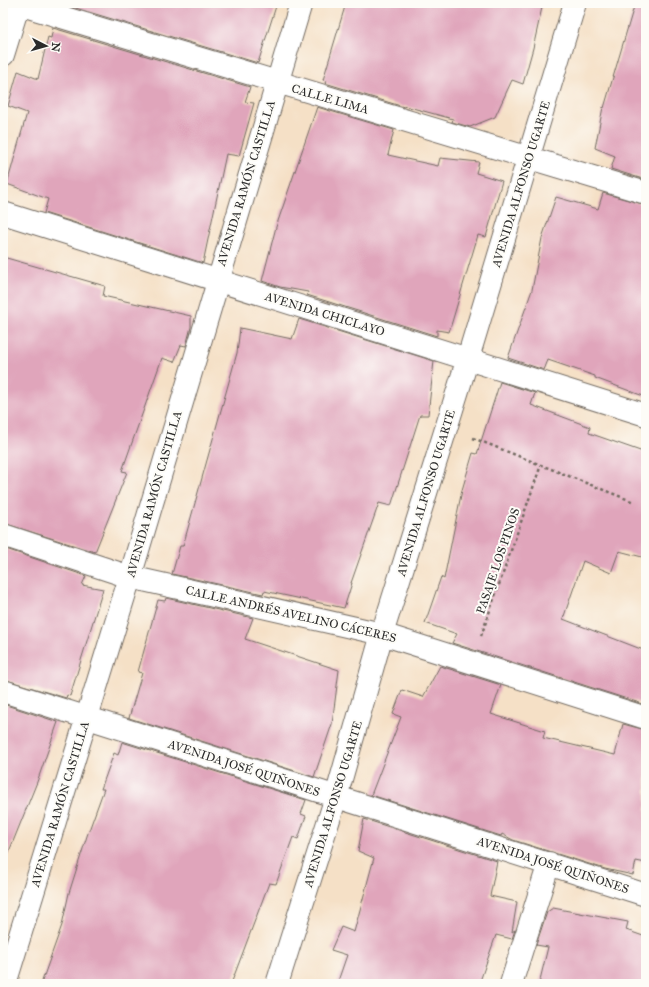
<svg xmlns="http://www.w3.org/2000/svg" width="649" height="987" viewBox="0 0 649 987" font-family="'IM FELL Great Primer',serif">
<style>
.building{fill:#e0a5bb}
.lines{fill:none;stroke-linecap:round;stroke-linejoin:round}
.minor-casing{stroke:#726a61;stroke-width:24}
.path{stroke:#726a61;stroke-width:2.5;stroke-dasharray:3 3;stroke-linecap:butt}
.minor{stroke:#fff;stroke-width:22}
.labels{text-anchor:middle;stroke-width:4;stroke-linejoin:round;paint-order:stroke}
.street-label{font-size:12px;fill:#2b2b2b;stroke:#fdfcf7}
</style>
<rect width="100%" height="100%" fill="#fdfcf7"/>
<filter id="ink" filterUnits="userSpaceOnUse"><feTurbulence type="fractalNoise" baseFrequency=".025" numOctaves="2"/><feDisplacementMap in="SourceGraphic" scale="8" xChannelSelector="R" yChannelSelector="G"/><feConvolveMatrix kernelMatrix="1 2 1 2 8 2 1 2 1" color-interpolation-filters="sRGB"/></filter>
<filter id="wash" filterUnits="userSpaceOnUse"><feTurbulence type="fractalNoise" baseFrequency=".012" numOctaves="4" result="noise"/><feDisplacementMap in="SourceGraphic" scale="16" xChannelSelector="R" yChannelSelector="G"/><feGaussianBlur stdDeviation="0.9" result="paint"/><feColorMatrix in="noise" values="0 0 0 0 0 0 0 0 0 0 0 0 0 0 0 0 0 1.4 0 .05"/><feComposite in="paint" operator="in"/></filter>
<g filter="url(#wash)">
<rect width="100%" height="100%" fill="#f5e0c6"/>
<g id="blocks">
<!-- building -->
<path class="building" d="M 59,3 L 277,3 L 258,63 Z
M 346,3 L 543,3 L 533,48 L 523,84 L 512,80 L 495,117 L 470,127 L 452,122 L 453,119 L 405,106 L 404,107 L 325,83 L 326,81 L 323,80 Z
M 635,3 L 646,3 L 646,180 L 611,169 L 615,156 L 595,148 L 603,107 L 604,108 Z
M 53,28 L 250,87 L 245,102 L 254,103 L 239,156 L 226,154 L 203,263 L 44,213 L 48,199 L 7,184 L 27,113 L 8,106 L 18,71 L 38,79 L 48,37 L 51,38 Z
M 317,107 L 394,130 L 388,155 L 438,166 L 440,158 L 479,162 L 476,173 L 502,181 L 486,237 L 478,235 L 449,332 L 437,330 L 437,336 L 307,295 L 308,292 L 280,287 L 262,281 L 276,227 Z
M 603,193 L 646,205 L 646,397 L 595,378 L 595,376 L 548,360 L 544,370 L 508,358 L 532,290 L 542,238 L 556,197 L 598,209 Z
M 3,257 L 105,286 L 103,296 L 191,316 L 191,327 L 186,346 L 181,345 L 174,362 L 162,358 L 122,471 L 127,472 L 95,552 L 3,523 Z
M 299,319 L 434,361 L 428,415 L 420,415 L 391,506 L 379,503 L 351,583 L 352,583 L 344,608 L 264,591 L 263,594 L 172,574 L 180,546 L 183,546 L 237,353 L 240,328 L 292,339 Z
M 500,382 L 535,393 L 531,405 L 590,427 L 589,433 L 646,453 L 646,558 L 619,551 L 611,573 L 583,561 L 563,619 L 646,651 L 646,705 L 452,643 L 457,634 L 425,623 L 441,577 L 444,579 L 462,490 L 473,453 L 477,454 Z
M 3,548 L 86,576 L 82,585 L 103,589 L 70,696 L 67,695 L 66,698 L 3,679 Z
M 166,598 L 253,618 L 245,639 L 339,670 L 332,724 L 314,777 L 129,718 L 142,673 L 138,672 L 158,600 L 165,601 Z
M 440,666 L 501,685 L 491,714 L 545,731 L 543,738 L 615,755 L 623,724 L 646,730 L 646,863 L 636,861 L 633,875 L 605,869 L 513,840 L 502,834 L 501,836 L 371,795 L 401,717 L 393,714 L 402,690 L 423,697 Z
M 3,704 L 58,722 L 37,782 L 4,864 Z
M 122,742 L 306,800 L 301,814 L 306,816 L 298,839 L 293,837 L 276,884 L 269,883 L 231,984 L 41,984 L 62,925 L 69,893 L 87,836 L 104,789 L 101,789 L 114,753 L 118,755 Z
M 364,819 L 497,861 L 490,896 L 517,902 L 512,932 L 515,930 L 512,939 L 496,935 L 479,984 L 337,984 L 347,955 L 331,950 L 341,927 L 354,932 L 374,858 L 358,851 Z
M 553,908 L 628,922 L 626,930 L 646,937 L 646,984 L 539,984 L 548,947 L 536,945 L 547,912 Z"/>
</g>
</g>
<g filter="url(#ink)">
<use href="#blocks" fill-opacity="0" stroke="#726a61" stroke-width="1"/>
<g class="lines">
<!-- minor casing -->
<g class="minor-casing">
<path id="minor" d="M 15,3 L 646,193
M 3,55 L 19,3
M 3,213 L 646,415
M 3,535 L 130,577 L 382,634 L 646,718
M 3,691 L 646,895
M 5,984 L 130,577 L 301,3
M 277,984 L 336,797 L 382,634 L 468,358 L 575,3
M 511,984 L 549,863"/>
</g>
<!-- path -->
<path class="path" d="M 473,438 L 634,502
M 481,636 L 541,465"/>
<!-- minor -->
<use href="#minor" class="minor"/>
</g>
</g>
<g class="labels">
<!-- street labels -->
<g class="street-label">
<text transform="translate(330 99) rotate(16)" y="4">CALLE LIMA</text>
<text transform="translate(246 183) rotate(-73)" y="4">AVENIDA RAMÓN CASTILLA</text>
<text transform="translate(521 184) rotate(-73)" y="4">AVENIDA ALFONSO UGARTE</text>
<text transform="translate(325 314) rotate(17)" y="4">AVENIDA CHICLAYO</text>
<text transform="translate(426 493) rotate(-73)" y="4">AVENIDA ALFONSO UGARTE</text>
<text transform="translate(154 494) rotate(-74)" y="4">AVENIDA RAMÓN CASTILLA</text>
<text transform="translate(498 561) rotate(-71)" y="4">PASAJE LOS PINOS</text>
<text transform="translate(291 614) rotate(13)" y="4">CALLE ANDRÉS AVELINO CÁCERES</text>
<text transform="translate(244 768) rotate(18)" y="4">AVENIDA JOSÉ QUIÑONES</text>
<text transform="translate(60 804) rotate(-73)" y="4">AVENIDA RAMÓN CASTILLA</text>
<text transform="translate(333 804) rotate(-73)" y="4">AVENIDA ALFONSO UGARTE</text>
<text transform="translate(553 865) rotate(18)" y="4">AVENIDA JOSÉ QUIÑONES</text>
</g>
</g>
<!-- margin -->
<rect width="649" height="987" fill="none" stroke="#fdfcf7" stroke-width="16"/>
<!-- north arrow -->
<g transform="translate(46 46) rotate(96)" stroke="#fdfcf7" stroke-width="3" paint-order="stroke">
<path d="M0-3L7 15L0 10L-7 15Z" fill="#2b2b2b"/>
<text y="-6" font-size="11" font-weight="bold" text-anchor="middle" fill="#2b2b2b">N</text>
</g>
</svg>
